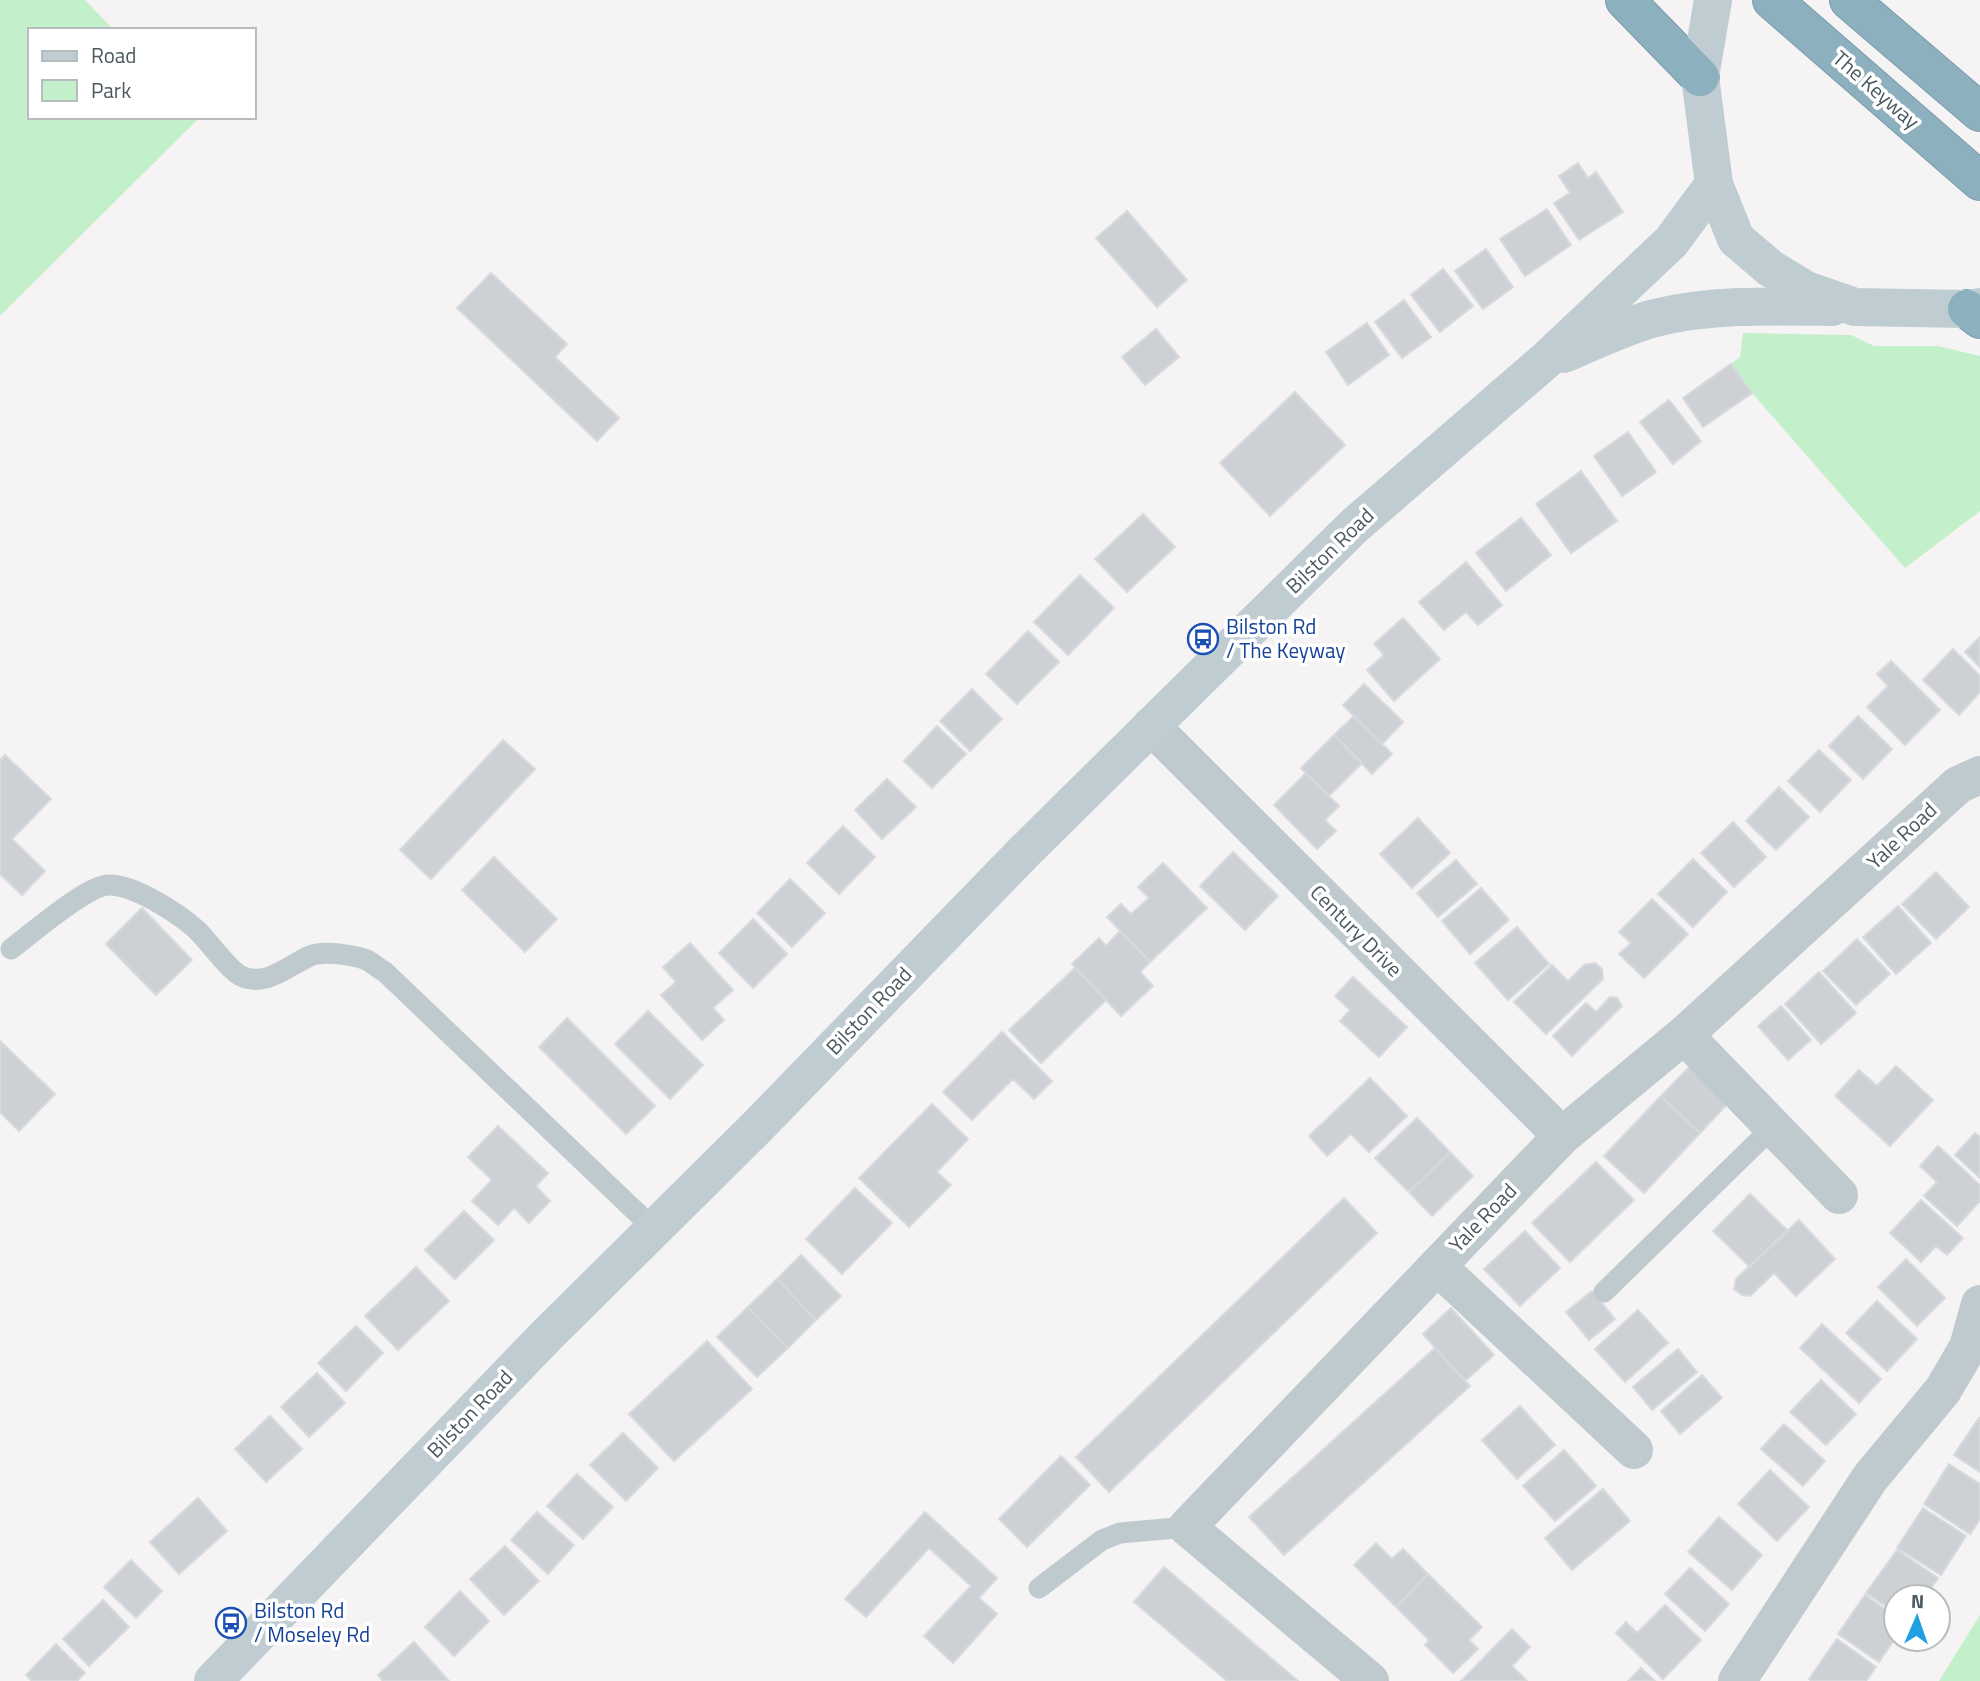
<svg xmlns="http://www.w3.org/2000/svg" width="1980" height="1681" viewBox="0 0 1980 1681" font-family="'Titillium Web',sans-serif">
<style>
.green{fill:#c4efcb}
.building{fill:#cdd1d5;stroke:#d7dadd;stroke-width:2}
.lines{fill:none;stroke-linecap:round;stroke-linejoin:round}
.highway-casing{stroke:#789bab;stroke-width:40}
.lane{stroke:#bfcace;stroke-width:21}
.street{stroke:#bfcace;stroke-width:38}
.secondary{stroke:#bfcdd3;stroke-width:38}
.highway{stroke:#8db0bf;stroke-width:38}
.labels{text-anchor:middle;stroke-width:7;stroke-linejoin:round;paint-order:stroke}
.street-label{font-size:21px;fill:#4b5a60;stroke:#fff}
.transit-label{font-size:21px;fill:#164399;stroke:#fff;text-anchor:start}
</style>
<rect width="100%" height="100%" fill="#f5f3f3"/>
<!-- green -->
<path class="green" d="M 0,0 L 85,0 L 114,30 L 30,30 L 30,117 L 200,117 L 0,316 Z
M 1743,333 L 1851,335 L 1874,346 L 1938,346 L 1980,356 L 1980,511 L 1905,568 L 1752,393 L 1731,364 L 1740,357 Z
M 1980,1615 L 1980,1681 L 1939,1681 Z"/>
<!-- building -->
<path class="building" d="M 1578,163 L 1588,178 L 1596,172 L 1623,212 L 1579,240 L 1554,203 L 1570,193 L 1559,176 Z
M 1547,209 L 1571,245 L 1525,276 L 1500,239 Z
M 1127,211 L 1187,280 L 1157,307 L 1096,238 Z
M 1486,249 L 1513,287 L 1483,309 L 1455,271 Z
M 1443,269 L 1473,306 L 1440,332 L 1411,295 Z
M 491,273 L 567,344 L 555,357 L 619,418 L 597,441 L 457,308 Z
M 1404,300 L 1431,337 L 1402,358 L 1375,322 Z
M 1367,323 L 1389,355 L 1348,385 L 1326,352 Z
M 1156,329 L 1179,357 L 1145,385 L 1122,357 Z
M 1731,364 L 1752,393 L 1703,427 L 1683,398 Z
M 1295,392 L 1345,445 L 1270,516 L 1220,463 Z
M 1669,400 L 1701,441 L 1673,464 L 1640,422 Z
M 1628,432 L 1656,472 L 1622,496 L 1594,456 Z
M 1581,471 L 1617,521 L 1571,553 L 1536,504 Z
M 1143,514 L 1175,547 L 1127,592 L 1095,559 Z
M 1521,518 L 1551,555 L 1506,591 L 1476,553 Z
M 1466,562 L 1502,605 L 1478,625 L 1466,612 L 1444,630 L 1419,602 Z
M 1080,575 L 1114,608 L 1068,655 L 1034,622 Z
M 1403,618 L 1440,659 L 1394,701 L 1367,670 L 1384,655 L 1374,644 Z
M 1028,631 L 1059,662 L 1017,704 L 986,674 Z
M 1980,637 L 1980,667 L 1965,652 Z
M 1953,649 L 1980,676 L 1980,692 L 1959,715 L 1923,680 Z
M 1891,661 L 1940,710 L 1905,745 L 1867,707 L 1888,686 L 1877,674 Z
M 1364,684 L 1403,722 L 1382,744 L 1343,705 Z
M 972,689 L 1002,719 L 970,751 L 940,721 Z
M 1354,716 L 1392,754 L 1372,774 L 1334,735 Z
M 1858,716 L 1892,749 L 1863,779 L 1829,746 Z
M 937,726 L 966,754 L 932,788 L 904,761 Z
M 1334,735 L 1362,763 L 1329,796 L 1301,768 Z
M 503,740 L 535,769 L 431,879 L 400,850 Z
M 1819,750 L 1851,780 L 1820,812 L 1788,781 Z
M 5,755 L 51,799 L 12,839 L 45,871 L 22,895 L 0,874 L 0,760 Z
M 1306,773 L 1339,806 L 1325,820 L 1336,831 L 1317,849 L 1274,805 Z
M 887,779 L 916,807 L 882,839 L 855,810 Z
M 1779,787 L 1809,817 L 1776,850 L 1746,821 Z
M 1418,818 L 1450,853 L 1412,888 L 1380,854 Z
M 1733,822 L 1766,857 L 1734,887 L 1701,853 Z
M 843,826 L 875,857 L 839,894 L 807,863 Z
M 1233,852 L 1278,896 L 1245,930 L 1200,886 Z
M 494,857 L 557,919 L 525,952 L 462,890 Z
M 1693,859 L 1727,892 L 1693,927 L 1658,894 Z
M 1456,860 L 1477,884 L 1438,917 L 1417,893 Z
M 1163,863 L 1207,908 L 1150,962 L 1107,917 L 1121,904 L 1131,914 L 1149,898 L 1138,887 Z
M 1936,872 L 1969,907 L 1936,939 L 1902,904 Z
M 790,879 L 825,913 L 792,947 L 757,913 Z
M 1481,888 L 1509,920 L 1470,954 L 1442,921 Z
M 1652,899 L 1688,934 L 1644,978 L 1619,954 L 1631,943 L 1619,932 Z
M 1898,906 L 1931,943 L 1896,974 L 1863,937 Z
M 142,908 L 192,960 L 156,995 L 106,944 Z
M 753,919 L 787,954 L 753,988 L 719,953 Z
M 1517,927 L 1549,964 L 1508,1000 L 1475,963 Z
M 1120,931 L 1150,962 L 1140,972 L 1153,986 L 1121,1016 L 1072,964 L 1099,938 L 1106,946 Z
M 1857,939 L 1890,974 L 1856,1005 L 1823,971 Z
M 690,943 L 733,990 L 713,1008 L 724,1020 L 702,1040 L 661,995 L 676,982 L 663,967 Z
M 1595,963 L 1602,969 L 1603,979 L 1546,1034 L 1514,1002 L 1552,965 L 1568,981 L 1584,965 Z
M 1075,968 L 1106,1000 L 1041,1063 L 1009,1030 Z
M 1819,972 L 1856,1013 L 1821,1044 L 1785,1004 Z
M 1353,977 L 1407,1027 L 1379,1057 L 1340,1021 L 1350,1010 L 1335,996 Z
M 1610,997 L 1617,998 L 1622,1006 L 1572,1056 L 1553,1036 L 1586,1003 L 1596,1012 Z
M 1781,1006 L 1811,1040 L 1788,1060 L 1758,1026 Z
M 648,1011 L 703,1065 L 670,1099 L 615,1044 Z
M 567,1018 L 655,1106 L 626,1134 L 539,1047 Z
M 1002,1032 L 1052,1081 L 1034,1099 L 1013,1079 L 972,1120 L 943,1092 Z
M 0,1041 L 55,1094 L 19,1131 L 0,1112 Z
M 1695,1061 L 1733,1098 L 1700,1133 L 1661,1096 Z
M 1896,1066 L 1933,1100 L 1890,1146 L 1835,1096 L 1859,1070 L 1877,1086 Z
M 1370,1078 L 1407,1116 L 1369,1152 L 1351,1134 L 1327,1156 L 1309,1136 Z
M 1661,1096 L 1700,1133 L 1644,1193 L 1604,1156 Z
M 932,1104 L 968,1139 L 937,1172 L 951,1185 L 909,1227 L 859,1178 Z
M 1417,1118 L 1450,1152 L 1409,1192 L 1375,1158 Z
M 498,1126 L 548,1173 L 536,1186 L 550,1201 L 529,1223 L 514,1208 L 498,1225 L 472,1201 L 492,1180 L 468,1157 Z
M 1975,1133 L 1980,1137 L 1980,1178 L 1955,1155 Z
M 1938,1146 L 1980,1185 L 1980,1201 L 1957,1226 L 1924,1196 L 1937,1182 L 1920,1166 Z
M 1450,1152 L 1473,1176 L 1432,1216 L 1409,1192 Z
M 1596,1162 L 1634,1200 L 1570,1262 L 1532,1223 Z
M 855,1188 L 892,1223 L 842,1274 L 806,1239 Z
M 1750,1194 L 1787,1230 L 1750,1267 L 1713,1231 Z
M 1344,1198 L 1377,1233 L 1109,1492 L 1076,1457 Z
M 1921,1200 L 1963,1238 L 1947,1255 L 1936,1246 L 1921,1262 L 1890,1233 Z
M 464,1211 L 494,1240 L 455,1279 L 425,1250 Z
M 1799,1220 L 1835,1259 L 1796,1296 L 1774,1273 L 1750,1296 L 1742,1295 L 1734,1289 L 1736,1279 Z
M 1525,1231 L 1560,1268 L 1520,1306 L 1484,1269 Z
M 801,1255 L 841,1296 L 816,1320 L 777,1279 Z
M 1906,1259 L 1945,1298 L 1917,1326 L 1878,1287 Z
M 416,1267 L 449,1301 L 398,1350 L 365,1316 Z
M 777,1279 L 816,1320 L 788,1348 L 748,1307 Z
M 1592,1291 L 1615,1319 L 1589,1340 L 1566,1312 Z
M 1877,1301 L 1917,1339 L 1887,1371 L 1846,1333 Z
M 748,1307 L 788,1348 L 757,1377 L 717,1337 Z
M 1451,1308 L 1494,1355 L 1465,1381 L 1423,1334 Z
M 1638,1310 L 1668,1343 L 1625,1382 L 1595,1349 Z
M 1822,1324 L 1881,1379 L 1859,1403 L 1800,1348 Z
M 356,1326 L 383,1353 L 346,1391 L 318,1363 Z
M 707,1341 L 752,1389 L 674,1461 L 629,1414 Z
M 1435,1348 L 1470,1386 L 1284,1555 L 1249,1517 Z
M 1678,1349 L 1697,1372 L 1652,1410 L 1633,1387 Z
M 317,1373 L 345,1403 L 309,1437 L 281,1407 Z
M 1702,1375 L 1722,1398 L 1680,1434 L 1661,1411 Z
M 1821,1380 L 1856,1414 L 1826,1445 L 1790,1412 Z
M 1520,1406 L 1555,1445 L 1517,1479 L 1482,1440 Z
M 270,1416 L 302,1449 L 266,1482 L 235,1449 Z
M 1979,1418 L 1980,1418 L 1980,1472 L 1954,1455 Z
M 1784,1424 L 1825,1461 L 1803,1486 L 1761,1449 Z
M 623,1433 L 658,1468 L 626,1501 L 590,1465 Z
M 1564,1450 L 1596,1486 L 1555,1521 L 1523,1486 Z
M 1061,1456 L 1090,1485 L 1027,1547 L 999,1519 Z
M 1949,1464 L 1980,1484 L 1980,1519 L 1970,1534 L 1924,1504 Z
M 1770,1470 L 1809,1507 L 1777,1541 L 1738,1504 Z
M 577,1474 L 613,1507 L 583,1539 L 547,1506 Z
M 1603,1489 L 1630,1521 L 1572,1570 L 1545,1538 Z
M 198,1498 L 227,1531 L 179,1574 L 150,1542 Z
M 1923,1508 L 1966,1536 L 1941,1575 L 1897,1548 Z
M 537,1512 L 574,1545 L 548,1574 L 511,1540 Z
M 925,1512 L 997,1578 L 979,1598 L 997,1614 L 953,1663 L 924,1636 L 971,1586 L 929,1548 L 866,1617 L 845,1599 Z
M 1719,1517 L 1762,1555 L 1732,1590 L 1688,1552 Z
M 1376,1543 L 1392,1559 L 1403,1549 L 1428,1574 L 1396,1607 L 1354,1565 Z
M 505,1546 L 539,1581 L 504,1615 L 470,1579 Z
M 1897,1550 L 1938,1578 L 1925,1597 L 1896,1597 L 1896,1613 L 1866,1593 Z
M 131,1560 L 162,1591 L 136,1618 L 104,1587 Z
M 1164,1567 L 1298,1681 L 1227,1681 L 1134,1602 Z
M 1690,1568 L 1729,1604 L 1705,1631 L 1665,1594 Z
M 1428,1574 L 1482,1627 L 1469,1640 L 1478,1649 L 1453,1673 L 1425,1645 L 1429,1640 L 1396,1607 Z
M 460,1591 L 489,1621 L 454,1656 L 425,1627 Z
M 1865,1595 L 1896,1617 L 1896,1637 L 1879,1662 L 1838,1634 Z
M 103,1600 L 129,1627 L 89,1666 L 63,1639 Z
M 1665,1605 L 1701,1640 L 1663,1679 L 1616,1633 L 1626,1622 L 1637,1633 Z
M 1512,1629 L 1530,1647 L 1512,1666 L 1527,1681 L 1461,1681 Z
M 1837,1639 L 1876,1667 L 1866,1681 L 1812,1681 L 1809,1679 Z
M 414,1642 L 449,1681 L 383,1681 L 378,1675 Z
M 56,1644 L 85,1673 L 77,1681 L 32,1681 L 26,1675 Z
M 1641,1668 L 1655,1681 L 1628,1681 Z"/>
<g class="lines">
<!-- highway casing -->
<g class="highway-casing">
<path id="highway" d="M 1625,0 L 1700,77
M 1772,0 L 1980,181
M 1849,0 L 1980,112
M 1967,309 L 1980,319"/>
</g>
<!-- lane -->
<path class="lane" d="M 11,949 C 31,934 86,886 108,885 C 134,884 179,914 197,930 C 208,941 230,971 241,976 C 266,988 289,965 310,956 C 323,950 354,955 367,960 C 373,963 379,969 385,972 L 654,1229
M 1604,1292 L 1773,1127
M 1039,1588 L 1102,1540 L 1120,1533 L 1187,1527"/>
<!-- street -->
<path class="street" d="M 1151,726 L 1562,1136
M 1684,1035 L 1839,1195
M 1437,1266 L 1634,1450
M 1370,1681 L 1187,1527 L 1562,1136 L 1684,1035 L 1958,785 L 1980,775
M 1737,1681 L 1870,1478 L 1943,1390 L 1968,1347 L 1980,1304"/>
<!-- secondary -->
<path class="secondary" d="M 1713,0 L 1700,77 L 1714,184 L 1736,239 L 1770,268 L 1806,290 L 1855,307 L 1967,309 L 1980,307
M 1564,354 C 1593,342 1624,326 1655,318 C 1712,304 1773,306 1832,307
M 213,1681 L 546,1336 L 755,1129 L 1024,852 L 1354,526 L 1545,361 L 1671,242 L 1714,184"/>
<!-- highway -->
<use href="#highway" class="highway"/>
</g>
<!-- icons -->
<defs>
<g id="bus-ring" transform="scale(1.575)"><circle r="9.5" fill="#fff" stroke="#1a4fb4" stroke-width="1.5"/><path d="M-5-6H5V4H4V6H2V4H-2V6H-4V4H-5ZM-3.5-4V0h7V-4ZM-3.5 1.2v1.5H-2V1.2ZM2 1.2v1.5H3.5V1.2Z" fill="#1a4fb4"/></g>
</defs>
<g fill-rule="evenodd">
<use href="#bus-ring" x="1203" y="639"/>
<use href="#bus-ring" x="231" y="1623"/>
</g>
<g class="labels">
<!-- street labels -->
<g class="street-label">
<text transform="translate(1876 90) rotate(41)" y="7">The Keyway</text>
<text transform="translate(1330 551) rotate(-44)" y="7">Bilston Road</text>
<text transform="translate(1902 836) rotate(-43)" y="7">Yale Road</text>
<text transform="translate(1356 931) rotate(45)" y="7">Century Drive</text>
<text transform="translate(869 1011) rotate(-46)" y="7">Bilston Road</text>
<text transform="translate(1483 1218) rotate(-46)" y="7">Yale Road</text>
<text transform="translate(470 1414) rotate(-46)" y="7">Bilston Road</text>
</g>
<!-- transit labels -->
<g class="transit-label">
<text x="1226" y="634">Bilston Rd<tspan x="1226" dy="24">/ The Keyway</tspan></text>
<text x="254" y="1618">Bilston Rd<tspan x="254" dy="24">/ Moseley Rd</tspan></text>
</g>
</g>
<!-- legend -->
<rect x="28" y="28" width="228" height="91" fill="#ffffff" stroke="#b7bdbf" stroke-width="2"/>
<rect x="42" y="51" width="35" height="10" fill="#bfcdd3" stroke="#b7bdbf" stroke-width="2"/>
<text x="91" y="63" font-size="21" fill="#4b5a60">Road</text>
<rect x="42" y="80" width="35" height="21" fill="#c4efcb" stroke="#b7bdbf" stroke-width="2"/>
<text x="91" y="98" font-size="21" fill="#4b5a60">Park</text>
<!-- north arrow -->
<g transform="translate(1917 1618) rotate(2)"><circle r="33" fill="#ffffff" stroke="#b7bdbf" stroke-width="2"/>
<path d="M0-5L12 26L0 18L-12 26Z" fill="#219fe0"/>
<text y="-10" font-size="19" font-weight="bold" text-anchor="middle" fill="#4b5a60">N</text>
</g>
</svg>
